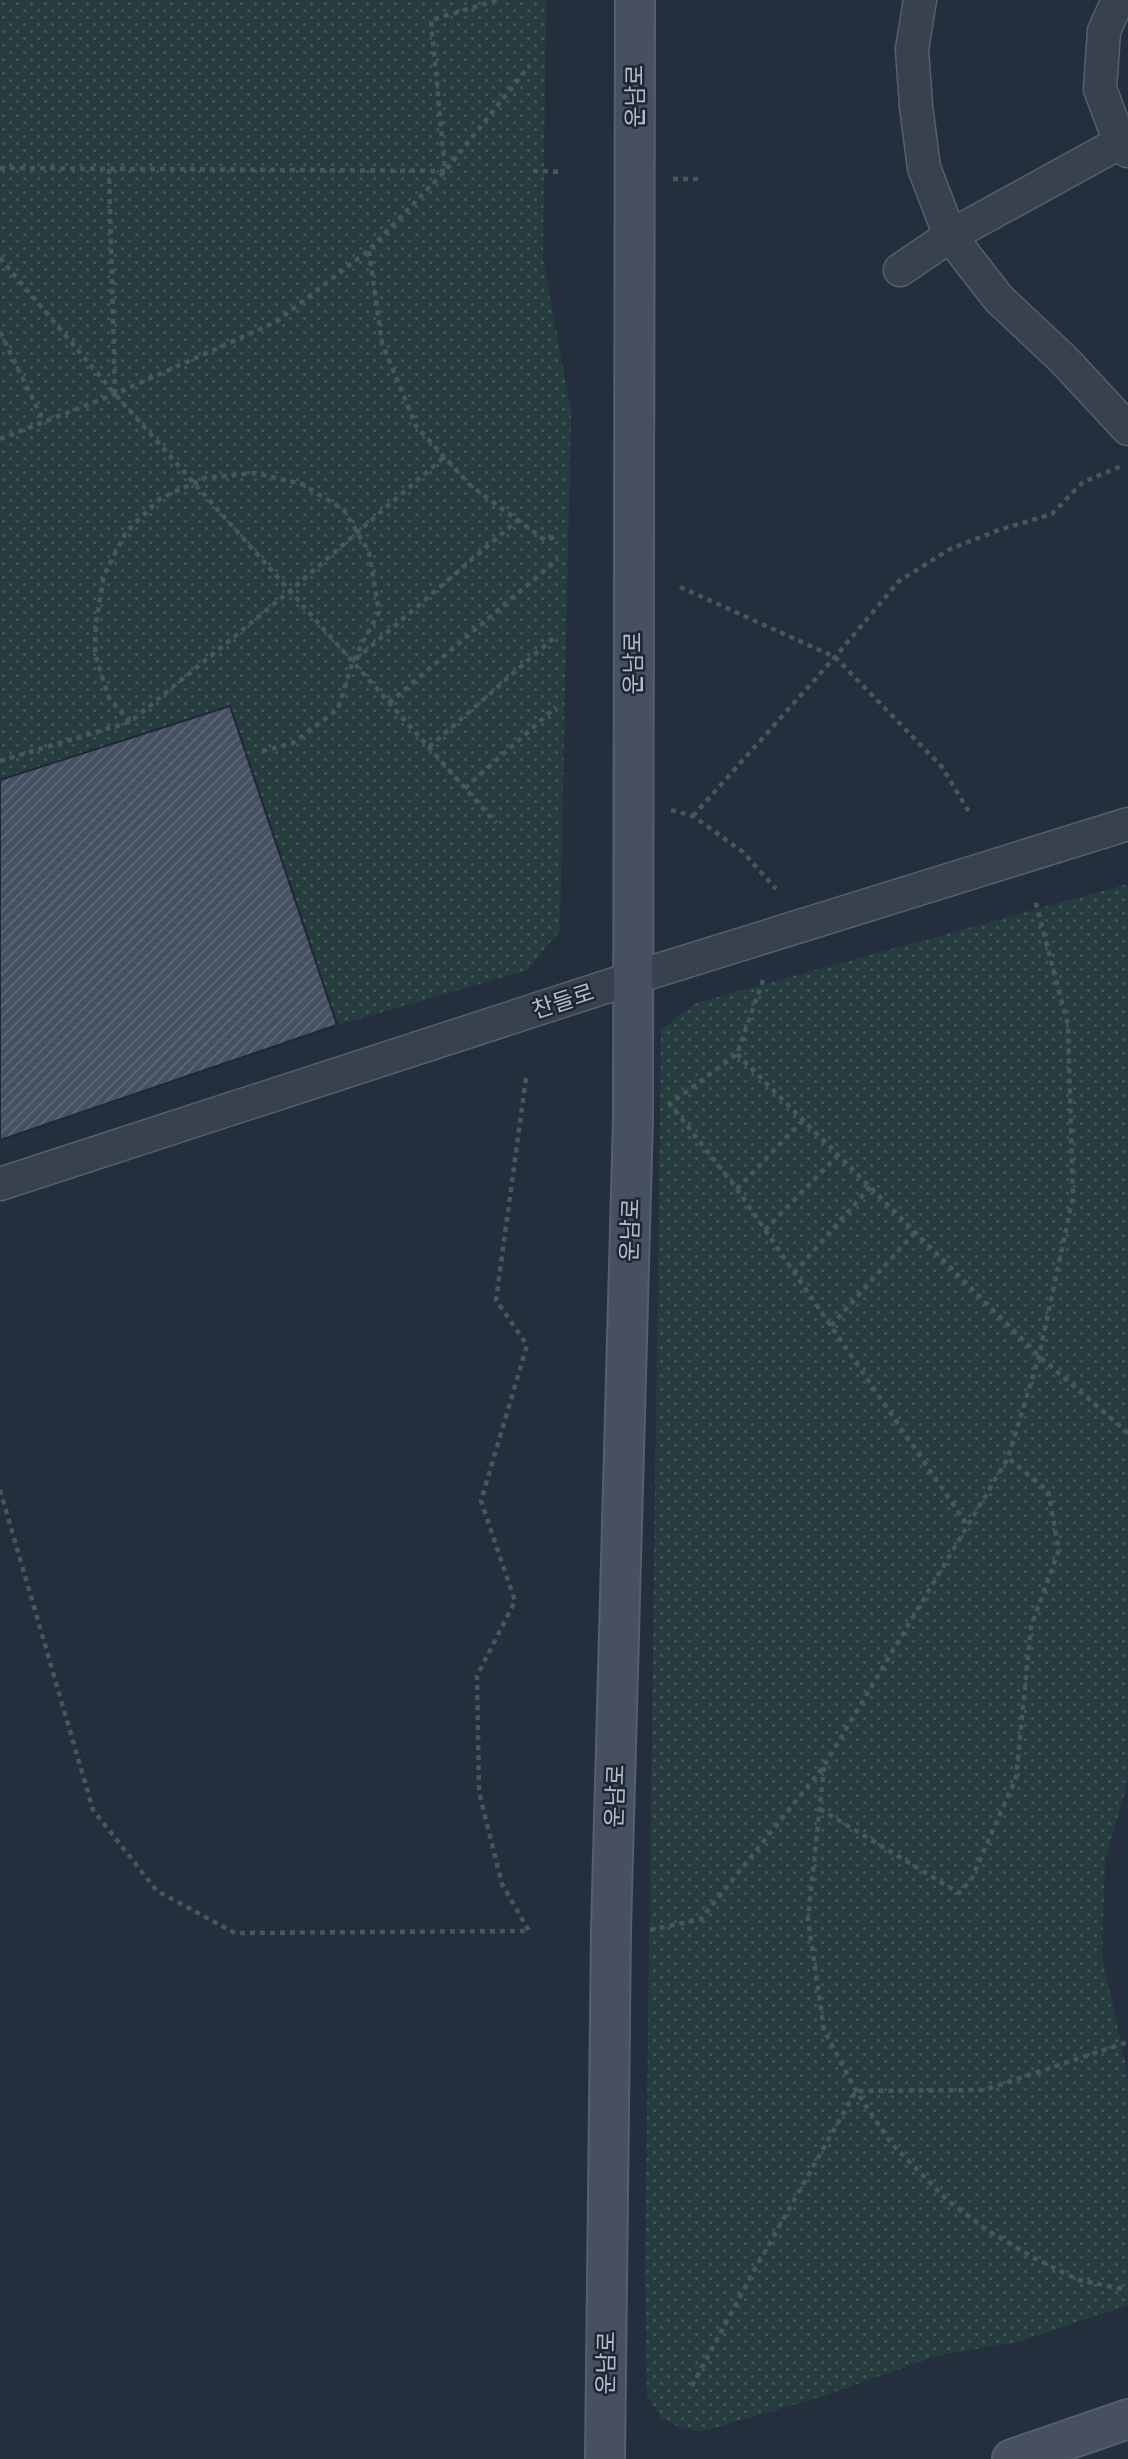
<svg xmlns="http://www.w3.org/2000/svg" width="1128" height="2459" viewBox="0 0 1128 2459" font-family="'Nunito Sans','Noto Sans KR',sans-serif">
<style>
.park{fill:url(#park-dots)}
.building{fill:url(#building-hatch);stroke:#1f2835;stroke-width:2}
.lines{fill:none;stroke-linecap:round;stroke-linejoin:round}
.street-casing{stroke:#565f6c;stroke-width:35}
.secondary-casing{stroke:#565f6c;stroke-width:42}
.path{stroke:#44595c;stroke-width:4.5;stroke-dasharray:5 5;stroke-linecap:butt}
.street{stroke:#38414e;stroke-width:32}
.secondary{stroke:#465061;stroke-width:38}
.labels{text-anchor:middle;stroke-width:5;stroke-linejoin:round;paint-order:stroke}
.street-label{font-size:23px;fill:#b4bcc9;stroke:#1d2633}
</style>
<defs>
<pattern id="park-dots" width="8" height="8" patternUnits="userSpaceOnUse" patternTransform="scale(1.75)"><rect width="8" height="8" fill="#263c3f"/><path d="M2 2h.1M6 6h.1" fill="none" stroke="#435659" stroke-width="1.8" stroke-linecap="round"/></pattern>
<pattern id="building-hatch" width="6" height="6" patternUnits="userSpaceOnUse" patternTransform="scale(1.75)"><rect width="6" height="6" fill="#455162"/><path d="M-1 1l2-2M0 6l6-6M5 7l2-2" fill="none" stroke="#5d6877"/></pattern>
</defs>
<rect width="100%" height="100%" fill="#242f3e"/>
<!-- park -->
<path class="park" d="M 0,0 L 546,0 L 543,259 L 571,411 L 560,930 L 528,970 L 337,1025 L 230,706 L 0,780 Z
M 1128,884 L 1128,1781 L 1105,1861 L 1102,1956 L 1128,2075 L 1128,2305 L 1019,2342 L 939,2355 L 820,2397 L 701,2432 L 679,2427 L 661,2418 L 647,2395 L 645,2268 L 661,1030 L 696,1003 Z"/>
<!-- building -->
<path class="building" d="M 230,706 L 337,1025 L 0,1140 L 0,780 Z"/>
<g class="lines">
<!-- street casing -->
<g class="street-casing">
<path id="street" d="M 920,0 L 912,49 L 916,106 L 924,168 L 950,236 L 999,299 L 1064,360 L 1128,429
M 1118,0 L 1104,31 L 1100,89 L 1120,142 L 1128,151
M 900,270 L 950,236 L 1128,138
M 0,1184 L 633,978 L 1128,824"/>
</g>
<!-- secondary casing -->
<g class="secondary-casing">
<path id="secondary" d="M 605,2459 L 611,1930 L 633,1118 L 635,0
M 1012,2459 L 1128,2419"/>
</g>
<!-- path -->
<path class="path" d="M 0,168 L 445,171 L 431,20 L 498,0
M 109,169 L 115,393
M 533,171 L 563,172
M 673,179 L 702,179
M 369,251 L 382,343 L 416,426 L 471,486 L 545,540 L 558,536
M 0,258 L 115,394 L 496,823
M 0,332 L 44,422
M 0,439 L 115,394 L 276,322 L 369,250 L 445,171 L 530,65
M 680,587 L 835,657 L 942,767 L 969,812
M 356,659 L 518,520
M 389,703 L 558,559
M 130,722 L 109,698 L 95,655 L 96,623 L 104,575 L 126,532 L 161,498 L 205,478 L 254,473 L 302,484 L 344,510 L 369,552 L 379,612 L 353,661 L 338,709 L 293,743 L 259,752
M 429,747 L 557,635
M 0,761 L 130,722 L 290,591 L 444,457
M 465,788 L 556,707
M 671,810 L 693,816 L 743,852 L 776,889
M 693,816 L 835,657 L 899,581 L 950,549 L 999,530 L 1052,514 L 1083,482 L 1124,465
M 763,980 L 737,1054 L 670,1104 L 737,1189 L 968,1526
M 737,1054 L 1039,1356 L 1128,1433
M 737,1189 L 803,1120
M 765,1230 L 838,1155
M 794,1273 L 870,1187
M 831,1326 L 915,1232
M 0,1490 L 93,1810 L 157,1891 L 235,1933 L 529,1931 L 502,1884 L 479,1792 L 477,1676 L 515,1601 L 481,1501 L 527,1345 L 496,1300 L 526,1078
M 824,1767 L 808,1919 L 824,2030 L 856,2091 L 891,2143 L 947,2200 L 987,2230 L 1034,2258 L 1079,2280 L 1127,2290
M 820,1809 L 959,1893 L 971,1880 L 1016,1778 L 1031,1626 L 1059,1550 L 1048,1491 L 1008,1458
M 650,1930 L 701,1919 L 824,1766 L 1008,1458 L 1039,1356 L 1073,1197 L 1068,1025 L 1035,900
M 692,2386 L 751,2276 L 856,2091 L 984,2090 L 1128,2042"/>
<!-- street -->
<use href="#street" class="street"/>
<!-- secondary -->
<use href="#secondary" class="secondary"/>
</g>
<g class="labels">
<!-- street labels -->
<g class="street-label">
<text transform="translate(635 96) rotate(-90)" y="8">운남로</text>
<text transform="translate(633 663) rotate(-90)" y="8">운남로</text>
<text transform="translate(563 1001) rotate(-18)" y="8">찬들로</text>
<text transform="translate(630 1230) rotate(-88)" y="8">운남로</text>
<text transform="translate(615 1796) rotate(-88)" y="8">운남로</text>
<text transform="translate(606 2363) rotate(-89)" y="8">운남로</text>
</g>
</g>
</svg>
